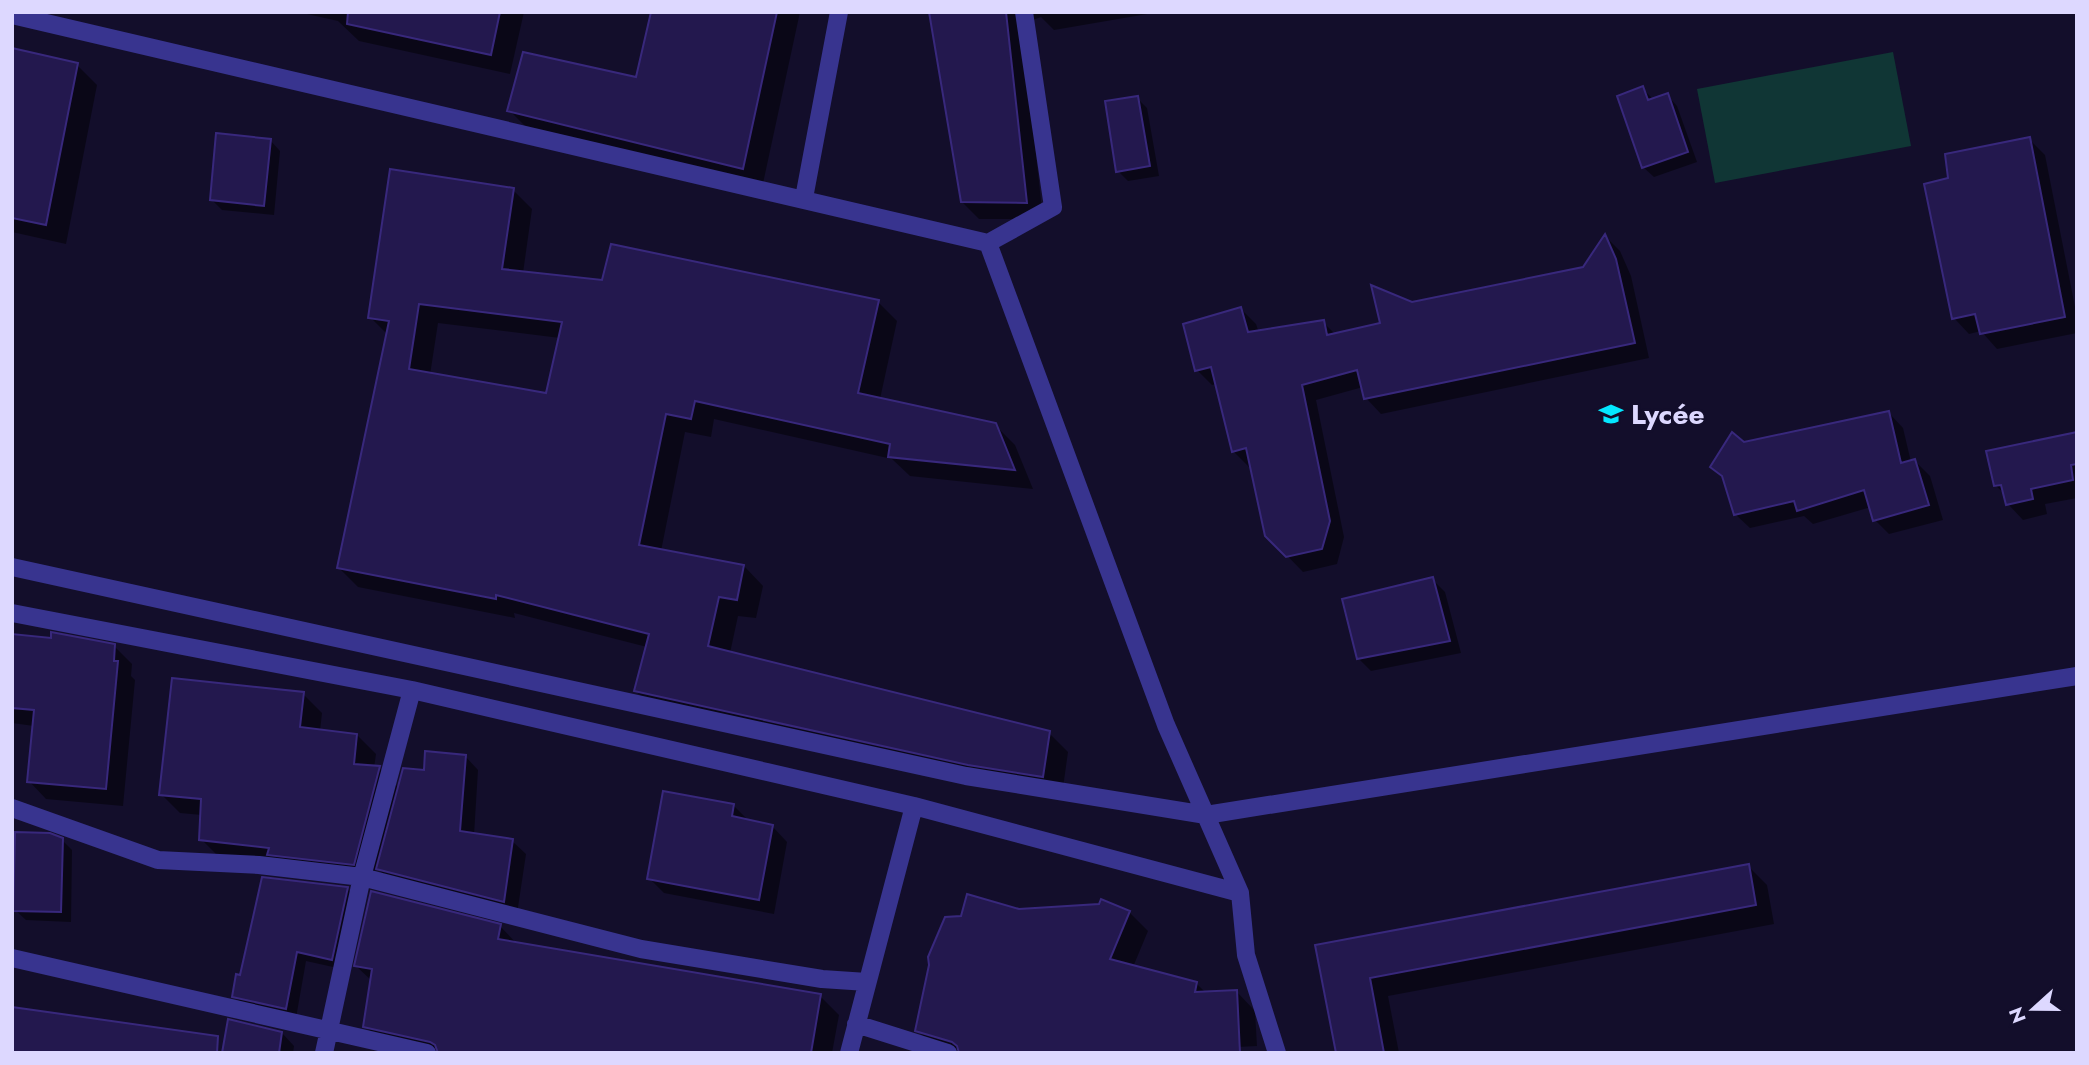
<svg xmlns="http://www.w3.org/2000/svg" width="2089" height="1065" viewBox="0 0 2089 1065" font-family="Jost,sans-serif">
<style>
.green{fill:#103635}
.shadow{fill:#0007;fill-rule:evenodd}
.building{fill:#23184e;stroke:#38287c;stroke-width:2;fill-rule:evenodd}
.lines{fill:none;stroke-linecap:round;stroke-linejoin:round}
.street{stroke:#38348f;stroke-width:18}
.labels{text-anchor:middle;stroke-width:5;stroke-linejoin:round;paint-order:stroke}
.poi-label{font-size:28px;font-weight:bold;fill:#ddd8ff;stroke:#130e2b;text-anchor:start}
</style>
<rect width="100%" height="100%" fill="#130e2b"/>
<!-- green -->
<path class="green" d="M 1893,52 L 1911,146 L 1715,183 L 1697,89 Z"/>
<!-- shadow -->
<path class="shadow" d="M 298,12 L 524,12 L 510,74 L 359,41 L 338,21 Z
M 653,12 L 800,12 L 762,188 L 529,130 L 509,110 L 638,79 Z
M 931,12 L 1159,12 L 1054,30 L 1041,17 L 1033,20 L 1023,35 L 1043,219 L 979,219 L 962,202 Z
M 12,49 L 77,65 L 97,85 L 66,244 L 12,232 Z
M 1642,88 L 1654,100 L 1667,95 L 1677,106 L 1697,162 L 1654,177 L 1643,167 Z
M 1137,98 L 1147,108 L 1159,176 L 1128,181 L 1118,171 Z
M 2029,139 L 2045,155 L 2077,317 L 2077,333 L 1997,349 L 1981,331 L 1969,334 L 1954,318 L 1950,179 Z
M 270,140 L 280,151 L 274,215 L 222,210 L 211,199 Z
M 513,190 L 532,209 L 523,273 L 603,282 L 878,302 L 897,321 L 880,399 L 995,425 L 1015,445 L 1033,489 L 910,476 L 892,459 L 714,419 L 711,437 L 685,432 L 661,551 L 744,566 L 763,586 L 756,618 L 738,616 L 730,653 L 1049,733 L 1068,752 L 1062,795 L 655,710 L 636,691 L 647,647 L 514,613 L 515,618 L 358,587 L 339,568 L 388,335 L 370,317 ZM 438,323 L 560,338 L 547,395 L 430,375 Z
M 1605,236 L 1620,251 L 1631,276 L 1649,358 L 1381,414 L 1366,398 L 1363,387 L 1316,400 L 1344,537 L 1337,564 L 1303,572 L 1267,535 L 1251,466 L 1249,467 L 1233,451 L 1217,384 L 1212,385 L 1197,370 L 1241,309 L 1256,324 L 1259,333 L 1323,322 L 1336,335 L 1383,324 L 1412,304 L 1585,268 Z
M 1889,413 L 1903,428 L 1911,462 L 1915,461 L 1930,476 L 1943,520 L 1889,534 L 1875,520 L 1871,507 L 1813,524 L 1804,516 L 1750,528 L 1735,514 L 1724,478 L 1712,466 L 1744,443 Z
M 2077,433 L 2077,498 L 2045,504 L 2047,514 L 2023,520 L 2008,504 L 2006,495 L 1995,485 Z
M 1432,579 L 1445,592 L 1461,653 L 1371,671 L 1358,658 Z
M 12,636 L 114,646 L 132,664 L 131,676 L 135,680 L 123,806 L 46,799 L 29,781 L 34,726 L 12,723 Z
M 303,694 L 322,713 L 320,731 L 357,735 L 376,754 L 374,768 L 379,768 L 399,788 L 426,772 L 465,756 L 478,770 L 474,835 L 512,841 L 526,854 L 517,914 L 391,882 L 376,867 L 372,883 L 220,858 L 201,839 L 202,815 L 180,813 L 161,794 Z
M 733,805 L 749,821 L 772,826 L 787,842 L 774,914 L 664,893 L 649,878 Z
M 62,840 L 72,850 L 71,922 L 26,920 L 15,910 Z
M 1748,866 L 1767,885 L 1774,924 L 1388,996 L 1399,1053 L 1338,1053 L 1317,947 Z
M 347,889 L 358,899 L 342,969 L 306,961 L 296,1018 L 244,1006 L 234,996 Z
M 1019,911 L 1129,912 L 1148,931 L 1133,967 L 1197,984 L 1206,993 L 1237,992 L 1255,1011 L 1257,1046 L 1119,1053 L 948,1053 L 936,1049 L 917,1030 Z
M 500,926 L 517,944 L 820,996 L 839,1015 L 832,1053 L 417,1053 L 384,1045 L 365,1026 L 372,981 L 356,966 Z
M 282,1033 L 294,1046 L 293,1053 L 12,1053 L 184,1049 L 224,1052 Z"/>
<!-- building -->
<path class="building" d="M 348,12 L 500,12 L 491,55 L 347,24 Z
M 651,12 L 777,12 L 743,169 L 507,111 L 523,52 L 636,77 Z
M 929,12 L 1006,12 L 1027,203 L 961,202 Z
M 12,48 L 78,63 L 46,225 L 12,218 Z
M 1643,86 L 1648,100 L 1668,93 L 1688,152 L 1642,168 L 1617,96 Z
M 1138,96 L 1150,166 L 1116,172 L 1105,101 Z
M 216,133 L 271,139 L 264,206 L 210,200 Z
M 2030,137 L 2065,317 L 1980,334 L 1975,314 L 1952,319 L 1924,184 L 1948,178 L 1945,154 Z
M 390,169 L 514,188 L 502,269 L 602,280 L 611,244 L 879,300 L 858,393 L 996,423 L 1015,470 L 888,457 L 890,444 L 695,401 L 691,419 L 666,414 L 639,545 L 744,565 L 737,600 L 719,597 L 708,646 L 1050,731 L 1043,777 L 968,765 L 634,691 L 649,634 L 496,595 L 496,599 L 337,568 L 389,321 L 368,318 ZM 419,304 L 562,322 L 546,393 L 409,369 Z
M 1605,234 L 1616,259 L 1635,343 L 1364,399 L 1357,370 L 1302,385 L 1330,521 L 1322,549 L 1286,557 L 1265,536 L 1246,448 L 1232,452 L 1211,367 L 1195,371 L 1183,324 L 1241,307 L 1248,332 L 1324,320 L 1327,335 L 1380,323 L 1371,285 L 1412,302 L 1583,267 Z
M 1889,411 L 1901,463 L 1915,459 L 1929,505 L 1873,521 L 1864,490 L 1797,511 L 1794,501 L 1734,515 L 1722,476 L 1710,467 L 1732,432 L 1744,442 Z
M 2077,432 L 2077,464 L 2071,465 L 2073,480 L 2031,489 L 2033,499 L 2006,505 L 2001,485 L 1994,486 L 1986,451 Z
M 1433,577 L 1450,641 L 1357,659 L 1342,599 Z
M 51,632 L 115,644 L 114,661 L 118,661 L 106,789 L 27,782 L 34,710 L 12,708 L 12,634 L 51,638 Z
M 172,678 L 304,692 L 300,727 L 357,734 L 354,764 L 380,766 L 354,865 L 267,855 L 269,848 L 199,840 L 201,799 L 159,795 Z
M 425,751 L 466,755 L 460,831 L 513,839 L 504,902 L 376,869 L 403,768 L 424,770 Z
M 663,791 L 734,804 L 732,816 L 773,825 L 759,900 L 647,879 Z
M 15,832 L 50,833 L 63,838 L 61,912 L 13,911 Z
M 1749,864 L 1756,905 L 1370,978 L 1384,1053 L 1336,1053 L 1315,945 Z
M 262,877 L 348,887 L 332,960 L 297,952 L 286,1009 L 232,997 L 236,974 L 240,975 Z
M 371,891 L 501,924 L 498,939 L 821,994 L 811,1053 L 438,1053 L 435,1045 L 430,1042 L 363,1027 L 372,969 L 354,966 Z
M 967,894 L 1019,909 L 1099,904 L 1101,899 L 1130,911 L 1110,959 L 1197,982 L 1195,992 L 1237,990 L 1240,1053 L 959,1053 L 957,1046 L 952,1042 L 915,1031 L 929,965 L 928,957 L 945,917 L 961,916 Z
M 12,1007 L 218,1036 L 217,1053 L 12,1053 Z
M 228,1019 L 282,1032 L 279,1053 L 222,1053 Z"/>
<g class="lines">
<!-- street -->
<path class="street" d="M 12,15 L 988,243 L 1166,725 L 1240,893 L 1246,955 L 1277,1053
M 804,198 L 839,12
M 988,243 L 1053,207 L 1024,12
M 12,567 L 966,776 L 1206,815 L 2077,676
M 12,613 L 412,690 L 914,806 L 849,1053
M 914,806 L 1240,893
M 12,808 L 158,860 L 259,865 L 362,877 L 641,949 L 822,979 L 867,982
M 12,958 L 427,1053
M 856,1024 L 948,1053
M 324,1053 L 362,877 L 412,690"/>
</g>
<!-- icons -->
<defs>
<g id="school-bare" transform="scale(1.89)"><path d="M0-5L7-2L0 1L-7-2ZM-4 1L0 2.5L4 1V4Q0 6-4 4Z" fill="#04e7ff" stroke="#130e2b" stroke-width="2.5" paint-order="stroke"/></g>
</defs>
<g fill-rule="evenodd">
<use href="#school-bare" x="1611" y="414"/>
</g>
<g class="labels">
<!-- poi labels -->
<g class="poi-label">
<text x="1631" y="424">Lycée</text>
</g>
</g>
<!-- border -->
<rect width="2089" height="1065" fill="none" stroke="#ddd8ff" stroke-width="28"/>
<!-- north arrow -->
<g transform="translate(2033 1009) rotate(249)" stroke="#130e2b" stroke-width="5" paint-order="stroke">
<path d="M0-5L12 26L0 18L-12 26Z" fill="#ddd8ff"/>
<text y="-10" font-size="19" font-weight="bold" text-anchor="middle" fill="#ddd8ff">N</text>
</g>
</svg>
